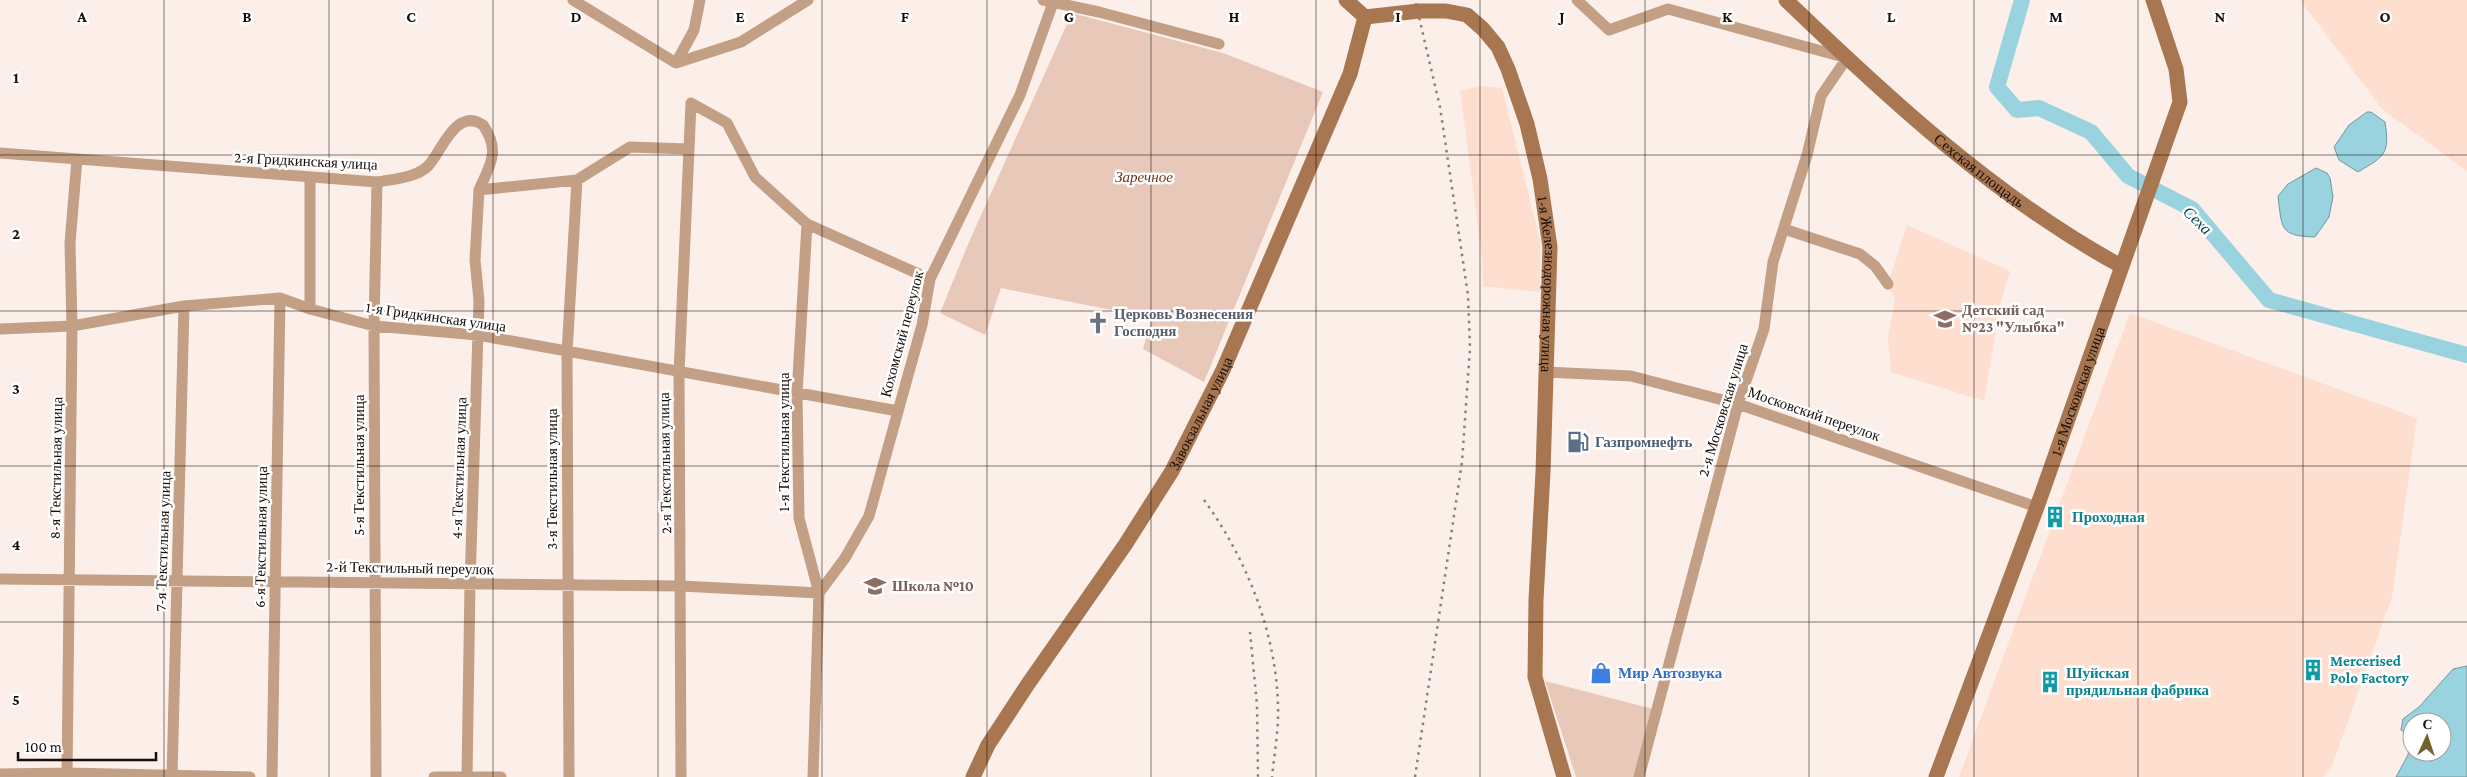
<svg xmlns="http://www.w3.org/2000/svg" width="2467" height="777" viewBox="0 0 2467 777" font-family="'Crimson Pro',serif">
<style>
.built{fill:#fedecf}
.green{fill:#e7c8b9}
.water{fill:#99d3df;stroke:#72989f;fill-rule:evenodd}
.lines{fill:none;stroke-linecap:round;stroke-linejoin:round}
.river{stroke:#99d3df;stroke-width:16}
.street{stroke:#c29f85;stroke-width:11}
.secondary{stroke:#a87650;stroke-width:15}
.rail{stroke:#8b7f7a;stroke-width:2.5;stroke-dasharray:2.5 5;stroke-linecap:butt}
.grid{fill:none;stroke:#180e09;stroke-width:1;stroke-opacity:0.55}
.labels{text-anchor:middle;stroke-width:5;stroke-linejoin:round;paint-order:stroke}
.street-label{font-size:15px;fill:#180e09;stroke:#fff}
.park-label{font-size:15px;font-style:italic;fill:#6d3414;stroke:#fff}
.education-label{font-size:15px;font-weight:bold;fill:#785e54;stroke:#fff;text-anchor:start}
.worship-label{font-size:15px;font-weight:bold;fill:#5b616d;stroke:#fff;text-anchor:start}
.service-label{font-size:15px;font-weight:bold;fill:#4e5e75;stroke:#fff;text-anchor:start}
.culture-label{font-size:15px;font-weight:bold;fill:#0d838f;stroke:#fff;text-anchor:start}
.shop-label{font-size:15px;font-weight:bold;fill:#366cbe;stroke:#fff;text-anchor:start}
.water-label{font-size:16px;font-style:italic;fill:#033c45;stroke:#fff}
.grid-label{font-size:16px;text-anchor:middle;font-weight:bold;fill:#180e09;stroke:#fff;stroke-width:5;stroke-linejoin:round;paint-order:stroke}
</style>
<rect width="100%" height="100%" fill="#fcefe9"/>
<!-- built -->
<path class="built" d="M 2300,0 L 2467,0 L 2467,171 L 2382,109 Z
M 1481,86 L 1502,88 L 1540,240 L 1540,292 L 1483,286 L 1482,256 L 1460,91 Z
M 1907,225 L 2010,271 L 2001,301 L 1984,401 L 1891,372 L 1888,337 L 1895,300 L 1888,284 Z
M 2130,313 L 2417,418 L 2392,597 L 2332,766 L 2323,777 L 1959,777 Z"/>
<!-- green -->
<path class="green" d="M 1072,13 L 1223,53 L 1323,92 L 1204,382 L 1143,349 L 1152,318 L 1001,288 L 985,335 L 940,313 L 969,242 Z
M 1545,681 L 1653,709 L 1634,777 L 1576,777 Z"/>
<!-- water -->
<path class="water" d="M 2367,112 L 2371,112 L 2385,122 C 2390,154 2385,156 2358,172 L 2339,160 L 2334,147 L 2349,125 Z
M 2316,168 L 2327,173 L 2330,178 L 2333,197 L 2329,217 L 2315,237 C 2279,236 2282,228 2278,196 L 2288,184 Z
M 2467,666 L 2467,777 L 2396,777 L 2408,755 L 2411,735 L 2401,730 L 2403,719 L 2419,707 L 2453,669 ZM 2412,722 L 2442,722 L 2442,752 L 2412,752 Z"/>
<g class="lines">
<!-- river -->
<path class="river" d="M 2022,0 L 1997,87 L 2017,110 L 2039,108 L 2091,132 L 2128,176 L 2192,209 L 2269,300 L 2467,355"/>
<!-- street -->
<path class="street" d="M 573,0 L 676,63 L 741,42 L 808,0
M 1043,0 L 1099,12 L 1219,44
M 1577,0 L 1609,30 L 1668,9 L 1847,58 L 1821,96 L 1807,155 L 1773,262 L 1764,329 L 1738,404 L 1639,777
M 676,63 L 694,30 L 700,0
M 0,153 L 377,182 C 393,179 416,178 428,166 C 441,153 456,106 483,125 C 501,151 490,165 479,190 L 577,180 L 630,147 L 689,149 L 691,103 L 727,123 L 755,177 L 807,224 L 930,279
M 807,224 L 797,394 L 799,518 L 819,593 L 813,777
M 1784,229 L 1860,254 L 1875,266 L 1888,284
M 310,309 L 310,179
M 0,329 L 72,326 L 184,306 L 280,298 L 310,309 L 374,326 L 478,335 L 898,411
M 1545,372 L 1631,376 L 1738,404 L 2037,507
M 0,579 L 681,586 L 819,593 L 845,558 L 869,516 L 922,325 L 930,279 L 1020,95 L 1054,0
M 0,774 L 67,773 L 250,777
M 67,777 L 72,326 L 70,243 L 77,159
M 172,777 L 184,306
M 272,777 L 280,298
M 376,777 L 374,326 L 377,182
M 434,777 L 501,777
M 467,777 L 470,584 L 479,301 L 475,260 L 479,190
M 569,777 L 567,353 L 577,180
M 681,777 L 679,373 L 689,149"/>
<!-- secondary -->
<g class="secondary">
<path d="M 1346,0 L 1365,17"/>
<path id="s1" d="M 1786,0 C 1889,99 1996,198 2121,266"/>
<path id="s2" d="M 1365,17 L 1419,11 L 1446,11 L 1467,15 L 1483,29 L 1498,47 L 1508,69 L 1527,124 L 1540,179 L 1550,247 L 1543,472 L 1536,600 L 1535,677 L 1564,777"/>
<path id="s3" d="M 973,777 L 988,745 L 1028,684 L 1125,545 L 1172,471 L 1223,370 L 1350,74 L 1365,17"/>
<path id="s4" d="M 1936,777 L 2037,507 L 2180,102 L 2176,69 L 2153,0"/>
</g>
<!-- rail -->
<path class="rail" d="M 1204,500 C 1249,562 1280,642 1278,720 C 1277,739 1274,758 1272,777
M 1250,632 L 1257,705 L 1258,777
M 1415,777 L 1462,462 L 1470,348 L 1468,295 L 1440,107 L 1415,0"/>
</g>
<!-- grid -->
<path class="grid" d="M 164,0 L 164,777M 329,0 L 329,777M 493,0 L 493,777M 658,0 L 658,777M 822,0 L 822,777M 987,0 L 987,777M 1151,0 L 1151,777M 1316,0 L 1316,777M 1480,0 L 1480,777M 1645,0 L 1645,777M 1809,0 L 1809,777M 1974,0 L 1974,777M 2138,0 L 2138,777M 2303,0 L 2303,777M 0,155 L 2467,155M 0,311 L 2467,311M 0,466 L 2467,466M 0,622 L 2467,622"/>
<!-- icons -->
<defs>
<g id="school-bare" transform="scale(1.725)"><path d="M0-5L7-2L0 1L-7-2ZM-4 1L0 2.5L4 1V4Q0 6-4 4Z" fill="#8d6e63" stroke="#fff" stroke-width="2.5" paint-order="stroke"/></g>
<g id="church-bare" transform="scale(1.725)"><path d="M-1.2-6h2.4v3.5h3.3v2.4h-3.3V6h-2.4V-.1h-3.3v-2.4h3.3Z" fill="#6b7280" stroke="#fff" stroke-width="2.5" paint-order="stroke"/></g>
<g id="fuel-bare" transform="scale(1.725)"><path d="M-5.5-6h7V0h2V4h1.3V-2.5L3-4.5l.8-.8L6-3V5H2.5V1h-1V6h-7ZM-4.2-4.7v3.2H.2V-4.7Z" fill="#5c6f8a" stroke="#fff" stroke-width="2.5" paint-order="stroke"/></g>
<g id="building-bare" transform="scale(1.725)"><path d="M-4-6H4V6H1V3H-1V6H-4ZM-2.5-4.3h1.7v1.8h-1.7ZM.8-4.3h1.7v1.8H.8ZM-2.5-1h1.7V.8h-1.7ZM.8-1h1.7V.8H.8Z" fill="#0f9aa8" stroke="#fff" stroke-width="2.5" paint-order="stroke"/></g>
<g id="shop-bare" transform="scale(1.725)"><path d="M-5-2.5h2.3a2.7 3.5 0 0 1 5.4 0H5L5.5 6h-11ZM-1.5-2.5h3a1.5 2.3 0 0 0-3 0Z" fill="#3f7fe0" stroke="#fff" stroke-width="2.5" paint-order="stroke"/></g>
</defs>
<g fill-rule="evenodd">
<use href="#school-bare" x="1945" y="319"/>
<use href="#church-bare" x="1098" y="323"/>
<use href="#fuel-bare" x="1578" y="442"/>
<use href="#building-bare" x="2055" y="517"/>
<use href="#school-bare" x="875" y="586"/>
<use href="#building-bare" x="2313" y="670"/>
<use href="#shop-bare" x="1601" y="673"/>
<use href="#building-bare" x="2050" y="682"/>
</g>
<g class="labels">
<!-- street labels -->
<g class="street-label">
<text transform="translate(306 161) rotate(3)" y="5">2-я Гридкинская улица</text>
<text dy="5" stroke="none"><textPath href="#s1" startOffset="258">Сехская площадь</textPath></text>
<text dy="5" stroke="none"><textPath href="#s2" startOffset="392">1-я Железнодорожная улица</textPath></text>
<text transform="translate(436 317) rotate(8)" y="5">1-я Гридкинская улица</text>
<text transform="translate(902 334) rotate(-75)" y="5">Кохомский переулок</text>
<text dy="5" stroke="none"><textPath href="#s4" startOffset="411">1-я Московская улица</textPath></text>
<text transform="translate(1723 410) rotate(-73)" y="5">2-я Московская улица</text>
<text dy="5" stroke="none"><textPath href="#s3" startOffset="430">Завокзальная улица</textPath></text>
<text transform="translate(1814 414) rotate(19)" y="5">Московский переулок</text>
<text transform="translate(784 442) rotate(-90)" y="5">1-я Текстильная улица</text>
<text transform="translate(665 463) rotate(-91)" y="5">2-я Текстильная улица</text>
<text transform="translate(359 465) rotate(-90)" y="5">5-я Текстильная улица</text>
<text transform="translate(56 468) rotate(-89)" y="5">8-я Текстильная улица</text>
<text transform="translate(459 468) rotate(-88)" y="5">4-я Текстильная улица</text>
<text transform="translate(552 479) rotate(-90)" y="5">3-я Текстильная улица</text>
<text transform="translate(261 537) rotate(-89)" y="5">6-я Текстильная улица</text>
<text transform="translate(163 541) rotate(-88)" y="5">7-я Текстильная улица</text>
<text transform="translate(410 568) rotate(1)" y="5">2-й Текстильный переулок</text>
</g>
<!-- park labels -->
<g class="park-label">
<text x="1144" y="182">Заречное</text>
</g>
<!-- education labels -->
<g class="education-label">
<text x="1962" y="315">Детский сад<tspan x="1962" dy="17">№23 "Улыбка"</tspan></text>
<text x="892" y="591">Школа №10</text>
</g>
<!-- worship labels -->
<g class="worship-label">
<text x="1114" y="319">Церковь Вознесения<tspan x="1114" dy="17">Господня</tspan></text>
</g>
<!-- service labels -->
<g class="service-label">
<text x="1595" y="447">Газпромнефть</text>
</g>
<!-- culture labels -->
<g class="culture-label">
<text x="2072" y="522">Проходная</text>
<text x="2330" y="666">Mercerised<tspan x="2330" dy="17">Polo Factory</tspan></text>
<text x="2066" y="678">Шуйская<tspan x="2066" dy="17">прядильная фабрика</tspan></text>
</g>
<!-- shop labels -->
<g class="shop-label">
<text x="1618" y="678">Мир Автозвука</text>
</g>
<!-- water labels -->
<g class="water-label">
<text transform="translate(2198 220) rotate(44)" y="6">Сеха</text>
</g>
</g>
<g class="grid-label">
<text x="82" y="22">A</text>
<text x="247" y="22">B</text>
<text x="411" y="22">C</text>
<text x="576" y="22">D</text>
<text x="740" y="22">E</text>
<text x="905" y="22">F</text>
<text x="1069" y="22">G</text>
<text x="1234" y="22">H</text>
<text x="1398" y="22">I</text>
<text x="1562" y="22">J</text>
<text x="1727" y="22">K</text>
<text x="1891" y="22">L</text>
<text x="2056" y="22">M</text>
<text x="2220" y="22">N</text>
<text x="2385" y="22">O</text>
<text x="16" y="83">1</text>
<text x="16" y="239">2</text>
<text x="16" y="394">3</text>
<text x="16" y="550">4</text>
<text x="16" y="705">5</text>
</g>
<!-- north arrow -->
<g transform="translate(2427 737) rotate(3)"><circle r="24" fill="#ffffff" stroke="#a39f9d"/>
<path d="M0-4L9 19L0 12L-9 19Z" fill="#706330"/>
<text y="-8" font-size="14" font-weight="bold" text-anchor="middle" fill="#180e09">С</text>
</g>
<!-- scale -->
<path d="M18 752v8h138v-8" fill="none" stroke="#180e09" stroke-width="2.5"/>
<text x="25" y="752" font-size="15" fill="#180e09" stroke="#ffffff" stroke-width="4" paint-order="stroke">100 m</text>
</svg>
